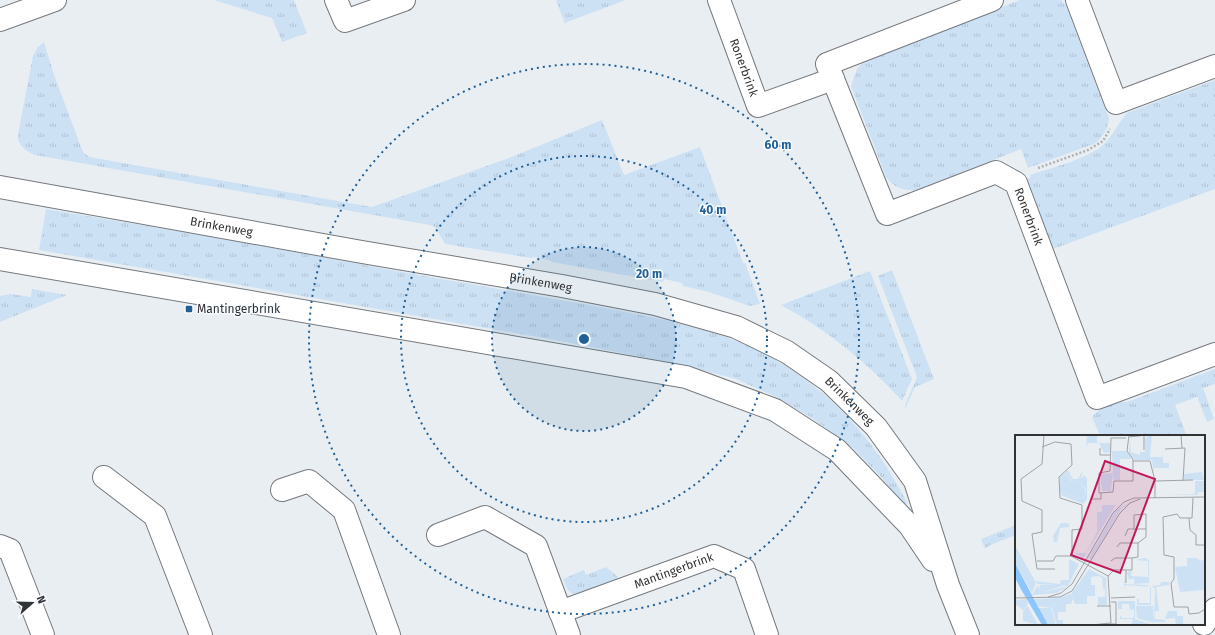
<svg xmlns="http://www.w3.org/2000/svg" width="1215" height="635" viewBox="0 0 1215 635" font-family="'Fira Sans',sans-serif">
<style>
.grass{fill:url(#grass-tufts)}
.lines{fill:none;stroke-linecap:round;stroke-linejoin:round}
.street-casing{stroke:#75797e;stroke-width:24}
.secondary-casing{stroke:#75797e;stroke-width:24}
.path{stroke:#aeb2b5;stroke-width:2.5;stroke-dasharray:2 2;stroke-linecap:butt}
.street{stroke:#fff;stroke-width:22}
.secondary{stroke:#fff;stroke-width:22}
.ring{fill:none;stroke:#216096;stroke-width:2;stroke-dasharray:2 4}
.poi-dot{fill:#216096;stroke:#f7fbff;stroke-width:1.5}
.labels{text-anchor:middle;stroke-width:3;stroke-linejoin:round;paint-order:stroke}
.street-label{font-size:12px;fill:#313234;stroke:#f7fbff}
.poi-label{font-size:12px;fill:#313234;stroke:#f7fbff;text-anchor:start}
.inset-road{fill:none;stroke:#9fa3a6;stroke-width:1}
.view{fill:#c2185b;fill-opacity:0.15;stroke:#c2185b;stroke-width:2}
.inset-edge{fill:none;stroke:#313234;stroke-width:2}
.centre{fill:#216096;stroke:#f7fbff;stroke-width:2}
.ring-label{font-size:12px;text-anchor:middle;font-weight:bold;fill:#216096;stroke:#f7fbff;stroke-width:3;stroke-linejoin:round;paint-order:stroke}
</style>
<defs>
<pattern id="grass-tufts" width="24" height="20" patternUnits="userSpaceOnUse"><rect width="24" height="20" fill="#cde1f5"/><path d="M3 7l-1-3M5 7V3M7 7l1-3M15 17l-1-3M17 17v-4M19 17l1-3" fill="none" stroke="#b0c2d3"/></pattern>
</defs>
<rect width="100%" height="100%" fill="#e9eef2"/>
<!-- grass -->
<path class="grass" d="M 214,0 L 294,0 L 307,33 L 282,42 L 272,18 Z
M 556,0 L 626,0 L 567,22 L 565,24 Z
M 1020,0 L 1061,0 L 1067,7 L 1109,118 C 1109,127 1102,139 1094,144 L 1028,168 L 1021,149 L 917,190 C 903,191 895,188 886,177 L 851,86 L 857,69 L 864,61 L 871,57 Z
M 44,42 L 54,75 L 83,152 L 89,157 L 372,207 L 509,158 L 602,120 L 624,175 L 700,147 L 743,263 L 745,263 L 760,304 L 750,306 L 709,292 L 683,286 L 682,283 L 664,279 L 663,282 L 552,262 L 549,260 L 534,257 L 531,258 L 445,244 L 435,227 L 430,225 L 35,155 C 25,151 17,145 18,134 L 33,56 L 38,47 Z
M 1215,80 L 1215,189 L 1053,249 L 1026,180 L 1031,177 L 1030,175 C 1049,169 1089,158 1103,145 C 1113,136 1118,123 1127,113 Z
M 46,209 C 103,219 161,228 219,238 C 303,253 387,270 471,284 C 519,293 568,301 616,310 C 662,319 710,328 753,348 C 822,381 873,435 907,503 L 905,507 L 883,479 L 853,448 L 812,418 L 776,397 L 736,379 L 683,365 L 555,340 L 39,250 Z
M 892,270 L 934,379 L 915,387 L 905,409 L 905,405 L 917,377 L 878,276 Z
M 870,271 L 912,379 L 902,401 C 867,362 827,330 781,305 Z
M 32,289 L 67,295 L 0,322 L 0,296 L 10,294 L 31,297 Z
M 1215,369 L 1215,384 L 1203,388 L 1214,419 L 1207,422 L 1197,397 L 1175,405 L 1187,436 L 1100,436 L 1092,417 C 1100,407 1115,401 1127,402 Z
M 1016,525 L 1016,535 L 990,545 L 985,549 L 981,539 Z
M 606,567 L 617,576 L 618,581 L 574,595 L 568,590 L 563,579 L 584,570 L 586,575 Z"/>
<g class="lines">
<!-- street casing -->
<g class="street-casing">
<g id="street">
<path d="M 336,0 L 345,21 L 404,0"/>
<path id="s1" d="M 719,0 L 758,106 L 833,79"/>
<path id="s2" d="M 992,0 L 827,64 L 887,214 L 996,172 L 1016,183 L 1097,398 L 1215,354"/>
<path d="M 1077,0 L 1116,103 L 1215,66"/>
<path d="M 0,20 L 55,0"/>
<path d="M 104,477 L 155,516 L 201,635"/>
<path d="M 282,490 L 309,481 L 344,510 L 389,635"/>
<path d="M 438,535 L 485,517 L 536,546 L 569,635"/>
<path d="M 0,546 L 10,550 L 43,635"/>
<path id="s3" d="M 560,612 L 714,556 L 744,569 L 767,635"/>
<path d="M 1204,624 L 1215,609"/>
</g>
</g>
<!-- secondary casing -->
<g class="secondary-casing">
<g id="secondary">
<path id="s4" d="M 0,187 L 362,252 L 562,286 L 655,304 L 736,327 L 787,352 L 829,381 L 876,427 L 915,481 L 948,585 L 968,635"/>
<path d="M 0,259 L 686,377 L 775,410 L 837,450 L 910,526 L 933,560"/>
</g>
</g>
<!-- path -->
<path class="path" d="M 1038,168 L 1088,150 L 1103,141 L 1110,129"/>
<!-- street -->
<use href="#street" class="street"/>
<!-- secondary -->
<use href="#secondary" class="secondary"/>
</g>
<!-- distance rings -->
<circle cx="584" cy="339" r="92" fill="#216096" fill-opacity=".12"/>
<g class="ring">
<circle cx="584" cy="339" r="92"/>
<circle cx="584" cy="339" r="183"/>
<circle cx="584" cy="339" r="275"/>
</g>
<!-- markers -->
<rect class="poi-dot" x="185" y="305" width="8" height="8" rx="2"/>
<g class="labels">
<!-- street labels -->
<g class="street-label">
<text dy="4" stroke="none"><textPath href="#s1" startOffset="72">Ronerbrink</textPath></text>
<text dy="4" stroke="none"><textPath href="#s2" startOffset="514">Ronerbrink</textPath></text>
<text dy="4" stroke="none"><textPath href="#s4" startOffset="225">Brinkenweg</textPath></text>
<text dy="4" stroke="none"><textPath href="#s4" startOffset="549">Brinkenweg</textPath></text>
<text dy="4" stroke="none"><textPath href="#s4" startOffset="886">Brinkenweg</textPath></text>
<text dy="4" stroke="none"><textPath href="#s3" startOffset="121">Mantingerbrink</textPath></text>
</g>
<!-- poi labels -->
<g class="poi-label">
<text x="197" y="313">Mantingerbrink</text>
</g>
</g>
<!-- overview -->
<g transform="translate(1015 435)">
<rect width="190" height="190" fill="#e9eef2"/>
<path d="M 72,0 L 82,0 L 82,7 L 85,8 L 95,8 L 95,17 L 89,18 L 84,8 L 73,8 L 71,12 ZM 134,0 L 137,0 L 135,22 L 147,22 L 145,27 L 148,20 L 148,28 L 154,28 L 154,33 L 139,33 L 139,39 L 137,25 L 120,25 L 114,17 L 115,4 L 116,17 L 125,20 L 125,17 L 130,17 L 130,4 ZM 97,16 L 111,16 L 117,24 L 105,24 L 105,45 L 99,45 L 98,39 L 96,56 L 87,56 L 85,39 L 98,38 ZM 187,37 L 189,45 L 169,45 L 169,39 ZM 53,38 L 56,46 L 64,47 L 70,54 L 70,62 L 62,64 L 50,57 L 45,58 L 45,47 L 49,48 L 49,40 ZM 180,46 L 190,46 L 190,57 L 183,57 L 183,60 L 153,60 L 180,59 ZM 121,64 L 106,74 L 76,124 L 73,123 L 101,75 ZM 87,70 L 101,70 L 69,122 L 67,123 L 60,118 L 71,118 L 82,97 L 82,77 L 87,77 ZM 46,88 L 53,88 L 55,92 L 45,93 L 42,107 L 39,107 L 38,101 ZM 130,123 L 134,125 L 134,148 L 119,149 L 119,143 L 114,145 L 112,137 L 117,136 L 116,141 L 133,142 L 133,126 L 119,125 ZM 172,123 L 182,123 L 185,126 L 190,124 L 189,155 L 165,157 L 160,132 L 172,131 ZM 54,124 L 64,129 L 53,150 L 66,131 L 53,151 L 23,149 L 20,146 L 45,149 L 46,145 L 54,145 ZM 74,134 L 91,143 L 92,170 L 83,170 L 83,162 L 90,162 L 90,154 L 88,154 L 87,143 L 83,141 L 76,142 L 76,150 L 80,150 L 80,161 L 72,161 L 72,169 L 60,169 L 56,159 ZM 109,138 L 110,149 L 132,150 L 136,153 L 136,170 L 122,170 L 122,164 L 124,164 L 124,168 L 135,168 L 135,152 L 110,150 L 109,154 ZM 146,147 L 154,147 L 154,150 L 141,152 L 144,176 L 140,176 L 140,184 L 150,185 L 150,187 L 139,187 L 140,154 L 137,151 L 145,150 ZM 25,150 L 43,150 L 47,151 L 29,157 L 24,155 ZM 103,166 L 120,166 L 120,184 L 138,190 L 116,190 L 118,184 L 105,184 L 105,180 L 107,183 L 119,183 L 119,174 L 115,175 L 114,169 L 107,169 L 107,174 L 103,174 ZM 40,169 L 51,169 L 51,177 L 43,177 L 43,185 L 48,185 L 48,190 L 42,190 L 40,184 L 37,173 ZM 121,171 L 138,171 L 139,188 L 122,183 ZM 153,176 L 162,176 L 162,181 L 168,181 L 168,190 L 161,190 L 160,183 L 150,184 Z" fill="#cde1f5"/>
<path d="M 53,35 L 58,44 L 63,44 L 68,35 L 66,44 L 69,40 L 72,43 L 72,64 L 68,69 L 46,60 L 48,56 L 62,64 L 70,62 L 71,54 L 64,47 L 57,46 L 53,38 L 49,40 L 49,48 L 45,47 L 45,42 ZM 0,105 L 1,112 L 21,148 L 17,158 L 0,128 ZM 23,150 L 24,155 L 29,157 L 53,151 L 42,158 L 17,160 ZM 56,159 L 58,163 L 56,169 L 40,169 L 37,173 L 23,171 L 20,164 L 44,163 ZM 12,164 L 13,169 L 8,175 L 0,169 L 0,165 ZM 12,171 L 13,172 L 23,190 L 8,186 L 8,176 ZM 23,173 L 36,173 L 41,190 L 33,190 Z" fill="#cde1f5"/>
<path d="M 0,128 L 19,164 L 33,190 L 27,190 L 7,156 L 0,143 Z" fill="#8dc6fd"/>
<path class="inset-road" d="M 29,0 L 27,29 L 6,44 L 7,66 L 27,75 L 27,97 L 17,99 L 22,134 L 40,134M 166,0 L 167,13M 129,1 L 129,15M 114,2 L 131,0M 111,3 L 96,3 L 95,36 L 84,38 L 84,58 L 98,57 L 99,46 L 118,46 L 118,24 L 112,16 L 114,0M 27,12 L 40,7 L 56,9 L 57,30 L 44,42 L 45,63 L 67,70 L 67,94 L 57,95 L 57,121M 85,13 L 85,20 L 95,20M 150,14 L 170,13 L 168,46M 118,26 L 135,26 L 140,46 L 178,45M 140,46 L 140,63M 178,63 L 177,83 L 165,83 L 162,79 L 148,82 L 149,120 L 159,122 L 159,144 L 156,148 L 159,172 L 173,172 L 174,179 L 184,178 L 190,174M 76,64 L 86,64 L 86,58M 174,83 L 175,95 L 181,100 L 181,110 L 190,110M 110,101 L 113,94 L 131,94M 102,112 L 105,108 L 123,108M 22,126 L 38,126 L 41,121 L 56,121 L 93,141M 96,126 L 100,123 L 117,123M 111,135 L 111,148M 33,162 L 46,158 L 57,149 L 98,78 L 109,67 L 119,63 L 190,62M 0,163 L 45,162 L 57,156 L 105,78 L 115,68 L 125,64M 96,163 L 120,162M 82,171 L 96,171M 95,189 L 101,189 L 101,167 L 96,167M 76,190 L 96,188 L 93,141 L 99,135 L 117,135 L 117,123 L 123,122 L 123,108 L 131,102 L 131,79 L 119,80 L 119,94"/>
<path class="view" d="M 90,26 L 140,44 L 105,138 L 56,120 Z"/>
<rect width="190" height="190" class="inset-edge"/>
</g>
<circle cx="584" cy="339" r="6" class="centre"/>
<g class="ring-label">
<text x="778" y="149">60 m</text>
<text x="713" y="214">40 m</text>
<text x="649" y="278">20 m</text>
</g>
<!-- north arrow -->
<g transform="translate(32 603) rotate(70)" stroke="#f7fbff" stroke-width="3" paint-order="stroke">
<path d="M0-3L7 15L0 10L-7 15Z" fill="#313234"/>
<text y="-6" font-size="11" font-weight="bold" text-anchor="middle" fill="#313234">N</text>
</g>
</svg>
